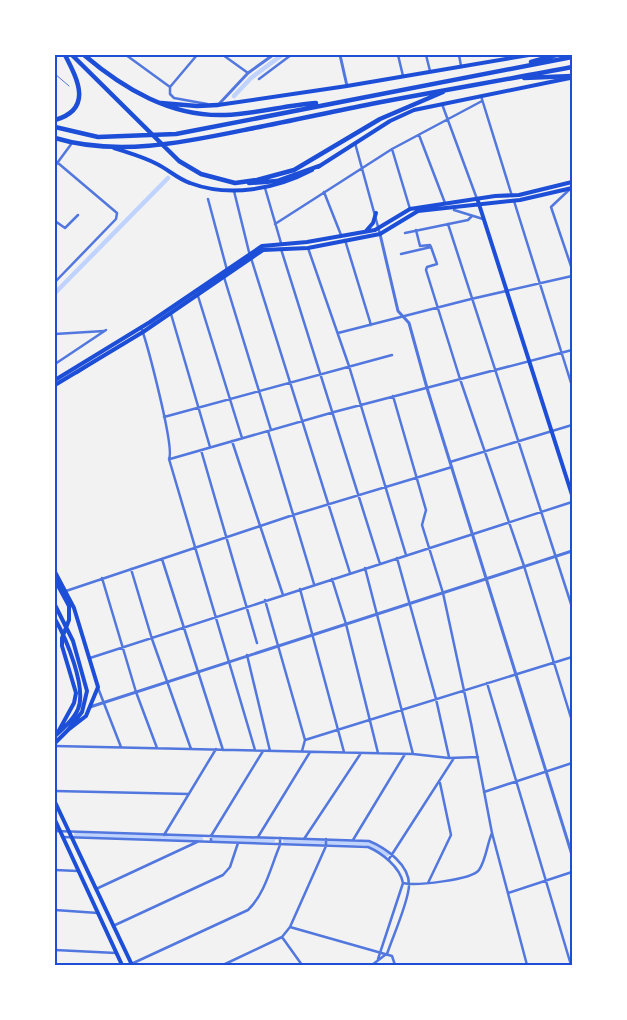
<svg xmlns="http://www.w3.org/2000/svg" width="627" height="1020" viewBox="0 0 627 1020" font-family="Inter,sans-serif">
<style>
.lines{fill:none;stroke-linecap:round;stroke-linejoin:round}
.canal{stroke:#bfd3fe;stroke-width:4.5}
.service{stroke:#5277de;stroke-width:1}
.minor{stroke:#5277de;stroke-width:2.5}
.tertiary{stroke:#5277de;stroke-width:3}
.secondary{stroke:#1d4ed8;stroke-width:4}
.trunk{stroke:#1d4ed8;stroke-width:4.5}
.neatline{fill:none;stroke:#1d4ed8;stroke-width:2}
</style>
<rect width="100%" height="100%" fill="#f2f2f2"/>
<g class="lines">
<!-- canal -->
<path class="canal" d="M 234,96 L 251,78 L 282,55
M 55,293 L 168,178
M 76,835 L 201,839
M 213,839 L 273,840
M 285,841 L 366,843 L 387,854"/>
<!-- service -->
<path class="service" d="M 55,74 L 69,86
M 77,374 L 100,359"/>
<!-- minor -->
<path class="minor" d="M 126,55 L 170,87
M 223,55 L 248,73
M 398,55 L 403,76
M 426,55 L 430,71
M 459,55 L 461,66
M 259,79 L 291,55
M 170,87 L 170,94 L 174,98 L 207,104
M 170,87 L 197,55
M 481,96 L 512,196
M 442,104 L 477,199
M 419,135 L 445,203
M 355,143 L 380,234
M 392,149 L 410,209
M 55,166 L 72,143
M 265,188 L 281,243
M 570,189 L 551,207 L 572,269
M 234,191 L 249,252
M 324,192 L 341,235
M 208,199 L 227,270
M 514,201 L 572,386
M 454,210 L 483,219
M 55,221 L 65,228 L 78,215
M 275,224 L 392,149 L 482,101
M 448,224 L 572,607
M 416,230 L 420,246 L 430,245 L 431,247
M 405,233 L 468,220 L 472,216
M 345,240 L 371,325
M 431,247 L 437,264 L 427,267 L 426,270 L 460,379 L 524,566 L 572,721
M 308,248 L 349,366 L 406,555
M 281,249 L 380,564
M 401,254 L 431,247
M 251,258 L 350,573
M 224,277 L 271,430
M 55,282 L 116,219 L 117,213 L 58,163
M 198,296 L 242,438
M 171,314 L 210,447
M 141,327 C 147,343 175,448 169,459 L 255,750
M 338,333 L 471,299 L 572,276
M 55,334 L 104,331
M 55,364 L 106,330
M 393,396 L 426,510 L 422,525 L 443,593 L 471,723 L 492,833 L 527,965
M 164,417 L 392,355
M 268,431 L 314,584
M 232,441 L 283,595
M 201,450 L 257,643
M 170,459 L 334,412 L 572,350
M 450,462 L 572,425
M 397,558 L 436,699 L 449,757
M 162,559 L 223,750
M 365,568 L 413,754
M 131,569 L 152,639 L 191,749
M 102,578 L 136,692 L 157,748
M 332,579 L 346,624 L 378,753
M 300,589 L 344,752
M 66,591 L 293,515 L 452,467
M 265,600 L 305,740
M 247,655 L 270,751
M 90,658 L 572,502
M 487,683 L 571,965
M 98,688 L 121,747
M 55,746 L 413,754 L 449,758 L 478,757
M 302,751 L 305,740 L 572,657
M 55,791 L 189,794
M 484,792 L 572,763
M 55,831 L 369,841 C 386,848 410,865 409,886 C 408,903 393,936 387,954
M 164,835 L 216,749
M 62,837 L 368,847 C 382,853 400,867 403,883 L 378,959
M 258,837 L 310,752
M 304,839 L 361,753
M 353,840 L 405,754
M 211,842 L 211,836 L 263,751
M 389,859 L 454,758
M 55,870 L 78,871
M 403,883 C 415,886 472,880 479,870 C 486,860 487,844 492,833
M 428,883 L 451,835 L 440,783
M 96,889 L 197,842
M 508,893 L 572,872
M 55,910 L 98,913
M 113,926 L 223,875 L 230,867 L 238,843
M 290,927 L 392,956 L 395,965
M 282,937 L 302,965
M 55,950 L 116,953
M 129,965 L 248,910 C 265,894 271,866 280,845 L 280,838
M 223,965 L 282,937 L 290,927 L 326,846 L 326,839
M 372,965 L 385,955"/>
<!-- tertiary -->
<path class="tertiary" d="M 340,55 L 347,86
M 219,104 L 248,73 L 273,55
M 380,234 L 398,311 L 409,323 L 427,388 L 572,855
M 90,707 L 572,551"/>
<!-- secondary -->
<path class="secondary" d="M 218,105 L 347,86 L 529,55
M 114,148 C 129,153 144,157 157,164 C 169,170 178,179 190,183 C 230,198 276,189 312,170
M 318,167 L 390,121 L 414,110 L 570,78
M 478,201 L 572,495
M 366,231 L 373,223 L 376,213
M 55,380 L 150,322 L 262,246 L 307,242 L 375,230 L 410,209 L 495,196 L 519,195 L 572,182
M 55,385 L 143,332 L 263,250 L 308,248 L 380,234 L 418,211 L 520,200 L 572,188
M 55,572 L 74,608 L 98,687 L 86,716 L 68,730
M 55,580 L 69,606 L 69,620 L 62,638 L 62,646 L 76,693 L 74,703 L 57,734
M 55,605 L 73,641 L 87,691 L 82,712 L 68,730 L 55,743
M 55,619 C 66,638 87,688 78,709 C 74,719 63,729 55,736
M 55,802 L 132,965
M 55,820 L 122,965"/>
<!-- trunk -->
<path class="trunk" d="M 72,55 L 179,161 L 201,174 L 235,183 L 257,180 L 294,170 L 380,119 L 443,92
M 84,55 C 124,89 171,117 225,115 C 256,114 286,105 316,103
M 531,62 L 556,55
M 524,78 L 572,76
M 161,103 L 197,106 L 218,105
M 55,120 C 93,109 78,80 65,55
M 55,127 L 98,137 L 176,134 L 572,57
M 55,138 C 118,157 186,142 249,129 C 290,121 331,112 371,104 C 438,91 505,80 572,67
M 249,183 L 277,181 L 319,166"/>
</g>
<!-- border -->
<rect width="627" height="1020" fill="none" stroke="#ffffff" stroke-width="112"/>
<rect x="56" y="56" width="515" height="908" class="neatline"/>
</svg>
